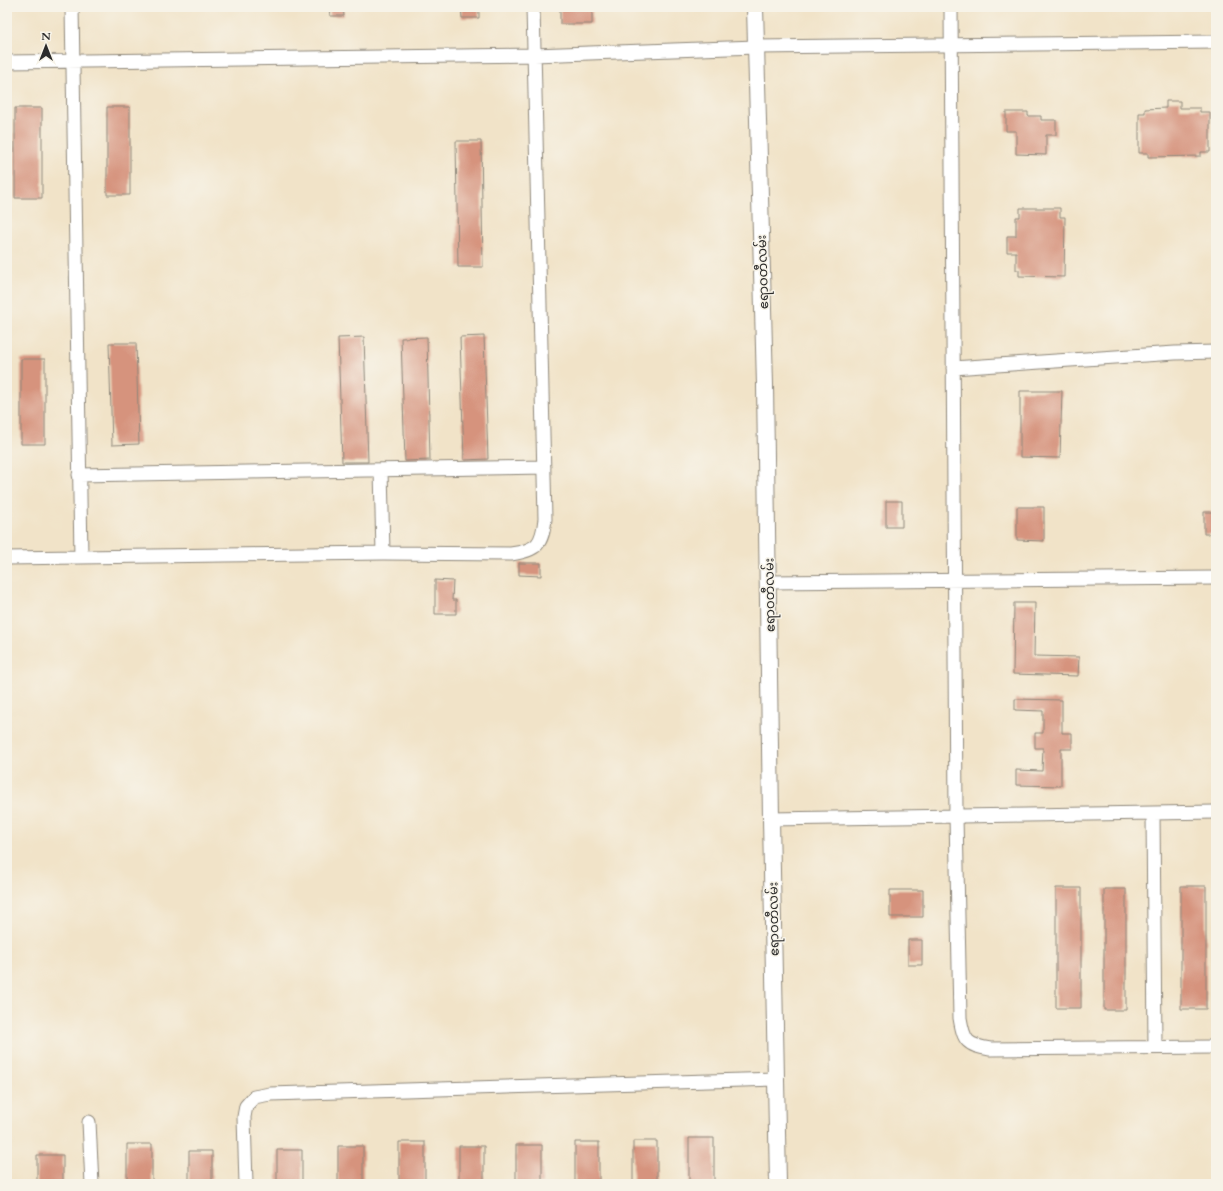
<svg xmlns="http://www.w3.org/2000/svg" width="1223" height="1191" viewBox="0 0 1223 1191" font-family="Cardo,'Noto Sans Myanmar',serif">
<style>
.building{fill:#d6937d}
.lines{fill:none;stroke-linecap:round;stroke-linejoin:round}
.minor-casing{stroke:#8e877a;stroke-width:15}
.tertiary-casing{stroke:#8e877a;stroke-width:18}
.minor{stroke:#fff;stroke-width:13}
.tertiary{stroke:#fff;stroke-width:16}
.labels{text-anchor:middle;stroke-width:3;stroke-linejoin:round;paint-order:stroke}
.street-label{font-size:13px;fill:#2b2b2b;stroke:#f7f3e8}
</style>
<rect width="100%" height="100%" fill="#f7f3e8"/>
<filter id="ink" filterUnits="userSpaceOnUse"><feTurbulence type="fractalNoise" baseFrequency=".025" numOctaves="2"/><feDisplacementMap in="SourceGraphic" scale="8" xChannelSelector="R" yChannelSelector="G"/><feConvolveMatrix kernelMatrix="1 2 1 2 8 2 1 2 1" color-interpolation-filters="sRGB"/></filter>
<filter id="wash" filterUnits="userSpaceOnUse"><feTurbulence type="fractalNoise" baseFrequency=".012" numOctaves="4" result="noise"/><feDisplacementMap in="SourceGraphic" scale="16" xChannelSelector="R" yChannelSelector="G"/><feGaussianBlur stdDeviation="0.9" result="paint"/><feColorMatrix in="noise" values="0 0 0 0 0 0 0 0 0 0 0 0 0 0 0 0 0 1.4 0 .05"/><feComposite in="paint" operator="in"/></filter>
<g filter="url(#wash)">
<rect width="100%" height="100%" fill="#f1e3c8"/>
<g id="blocks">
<!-- building -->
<path class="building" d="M 329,7 L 343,7 L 344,16 L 330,16 Z
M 461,7 L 479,7 L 479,18 L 462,18 Z
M 560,7 L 592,7 L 592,24 L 560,24 Z
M 1166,101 L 1180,101 L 1180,108 L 1200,108 L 1200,112 L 1210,112 L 1210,152 L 1201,152 L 1201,156 L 1148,157 L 1148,153 L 1139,153 L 1139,113 L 1145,113 L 1145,109 L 1166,108 Z
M 107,107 L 130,107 L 130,195 L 107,195 Z
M 15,108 L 42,108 L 42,198 L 15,198 Z
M 1006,112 L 1028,112 L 1028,116 L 1041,116 L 1041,120 L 1056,120 L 1056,135 L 1046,135 L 1046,155 L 1016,154 L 1016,131 L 1006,131 Z
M 456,141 L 481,141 L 483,267 L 458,267 Z
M 1020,208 L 1060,208 L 1060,217 L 1065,217 L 1064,277 L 1019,276 L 1019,270 L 1016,270 L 1016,252 L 1007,252 L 1007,236 L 1016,236 L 1016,217 L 1020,217 Z
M 484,336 L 488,459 L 464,460 L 460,337 Z
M 364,337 L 368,462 L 342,462 L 338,338 Z
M 427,337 L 430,460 L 405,461 L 401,338 Z
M 109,343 L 136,343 L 139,444 L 112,445 Z
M 21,359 L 45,359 L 45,444 L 21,444 Z
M 1020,391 L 1062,391 L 1060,458 L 1020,457 Z
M 886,501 L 902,501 L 902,527 L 886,527 Z
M 1017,507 L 1044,507 L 1044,541 L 1017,540 Z
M 1204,512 L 1216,512 L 1216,534 L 1204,534 Z
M 519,563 L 541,563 L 541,576 L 519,575 Z
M 435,580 L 453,581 L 452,600 L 456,600 L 456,614 L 435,614 Z
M 1014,603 L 1035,603 L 1034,656 L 1079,657 L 1078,676 L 1013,674 Z
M 1015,699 L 1062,700 L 1062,733 L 1072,733 L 1072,749 L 1061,749 L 1061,786 L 1016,785 L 1016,770 L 1042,771 L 1043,748 L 1035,748 L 1035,733 L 1043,733 L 1043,711 L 1015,710 Z
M 1181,886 L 1206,886 L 1206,1009 L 1181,1009 Z
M 1056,888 L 1081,888 L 1081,1008 L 1056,1008 Z
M 1104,889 L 1126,889 L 1126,1010 L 1104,1010 Z
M 890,890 L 923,890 L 923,917 L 890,917 Z
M 908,940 L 922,940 L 922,965 L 908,965 Z
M 689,1138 L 714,1138 L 714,1184 L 689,1184 Z
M 633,1141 L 657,1141 L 657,1184 L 633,1184 Z
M 399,1142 L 425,1142 L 425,1184 L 399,1184 Z
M 575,1142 L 599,1142 L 599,1184 L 575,1184 Z
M 127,1144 L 152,1144 L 152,1184 L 127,1184 Z
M 516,1145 L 542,1145 L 542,1184 L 516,1184 Z
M 338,1146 L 363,1146 L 363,1184 L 338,1184 Z
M 459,1146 L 484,1146 L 484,1184 L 459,1184 Z
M 277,1150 L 302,1150 L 302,1184 L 277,1184 Z
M 189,1151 L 212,1151 L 212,1184 L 189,1184 Z
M 37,1155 L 63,1155 L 63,1184 L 37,1184 Z"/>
</g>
</g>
<g filter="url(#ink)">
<use href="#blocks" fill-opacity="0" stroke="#8e877a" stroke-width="1"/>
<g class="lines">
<!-- minor casing -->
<g class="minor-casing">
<path id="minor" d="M 72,7 L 81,557
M 951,7 L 956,816 L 960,1018 C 964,1042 967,1045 990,1049 L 1216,1047
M 7,62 L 534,55 L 756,47 L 1216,42
M 953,368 L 1175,353 L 1216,352
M 381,470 L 383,553
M 79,475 L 544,467
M 7,558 L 383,553 L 511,554 C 537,550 542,545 545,519 L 533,7
M 768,582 L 1216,578
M 1153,813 L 1155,1047
M 771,819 L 1216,812
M 89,1122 L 92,1184
M 246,1184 L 244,1117 L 246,1106 L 254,1097 L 270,1094 L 777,1079"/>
</g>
<!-- tertiary casing -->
<g class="tertiary-casing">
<path id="tertiary" d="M 755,7 L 765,385 L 771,819 L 778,1184"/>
</g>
<!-- minor -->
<use href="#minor" class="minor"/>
<!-- tertiary -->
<use href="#tertiary" class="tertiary"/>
</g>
</g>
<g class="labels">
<!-- street labels -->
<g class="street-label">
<text transform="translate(762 272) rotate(-92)" y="5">ဧရာဝတီလမ်း</text>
<text transform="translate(769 595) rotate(-91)" y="5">ဧရာဝတီလမ်း</text>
<text transform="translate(773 919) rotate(-91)" y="5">ဧရာဝတီလမ်း</text>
</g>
</g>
<!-- margin -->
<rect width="1223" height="1191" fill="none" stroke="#f7f3e8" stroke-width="24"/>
<!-- north arrow -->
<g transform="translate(46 46)" stroke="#f7f3e8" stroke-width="3" paint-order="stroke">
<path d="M0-3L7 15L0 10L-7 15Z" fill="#2b2b2b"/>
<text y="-6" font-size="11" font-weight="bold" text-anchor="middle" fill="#2b2b2b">N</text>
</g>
</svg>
